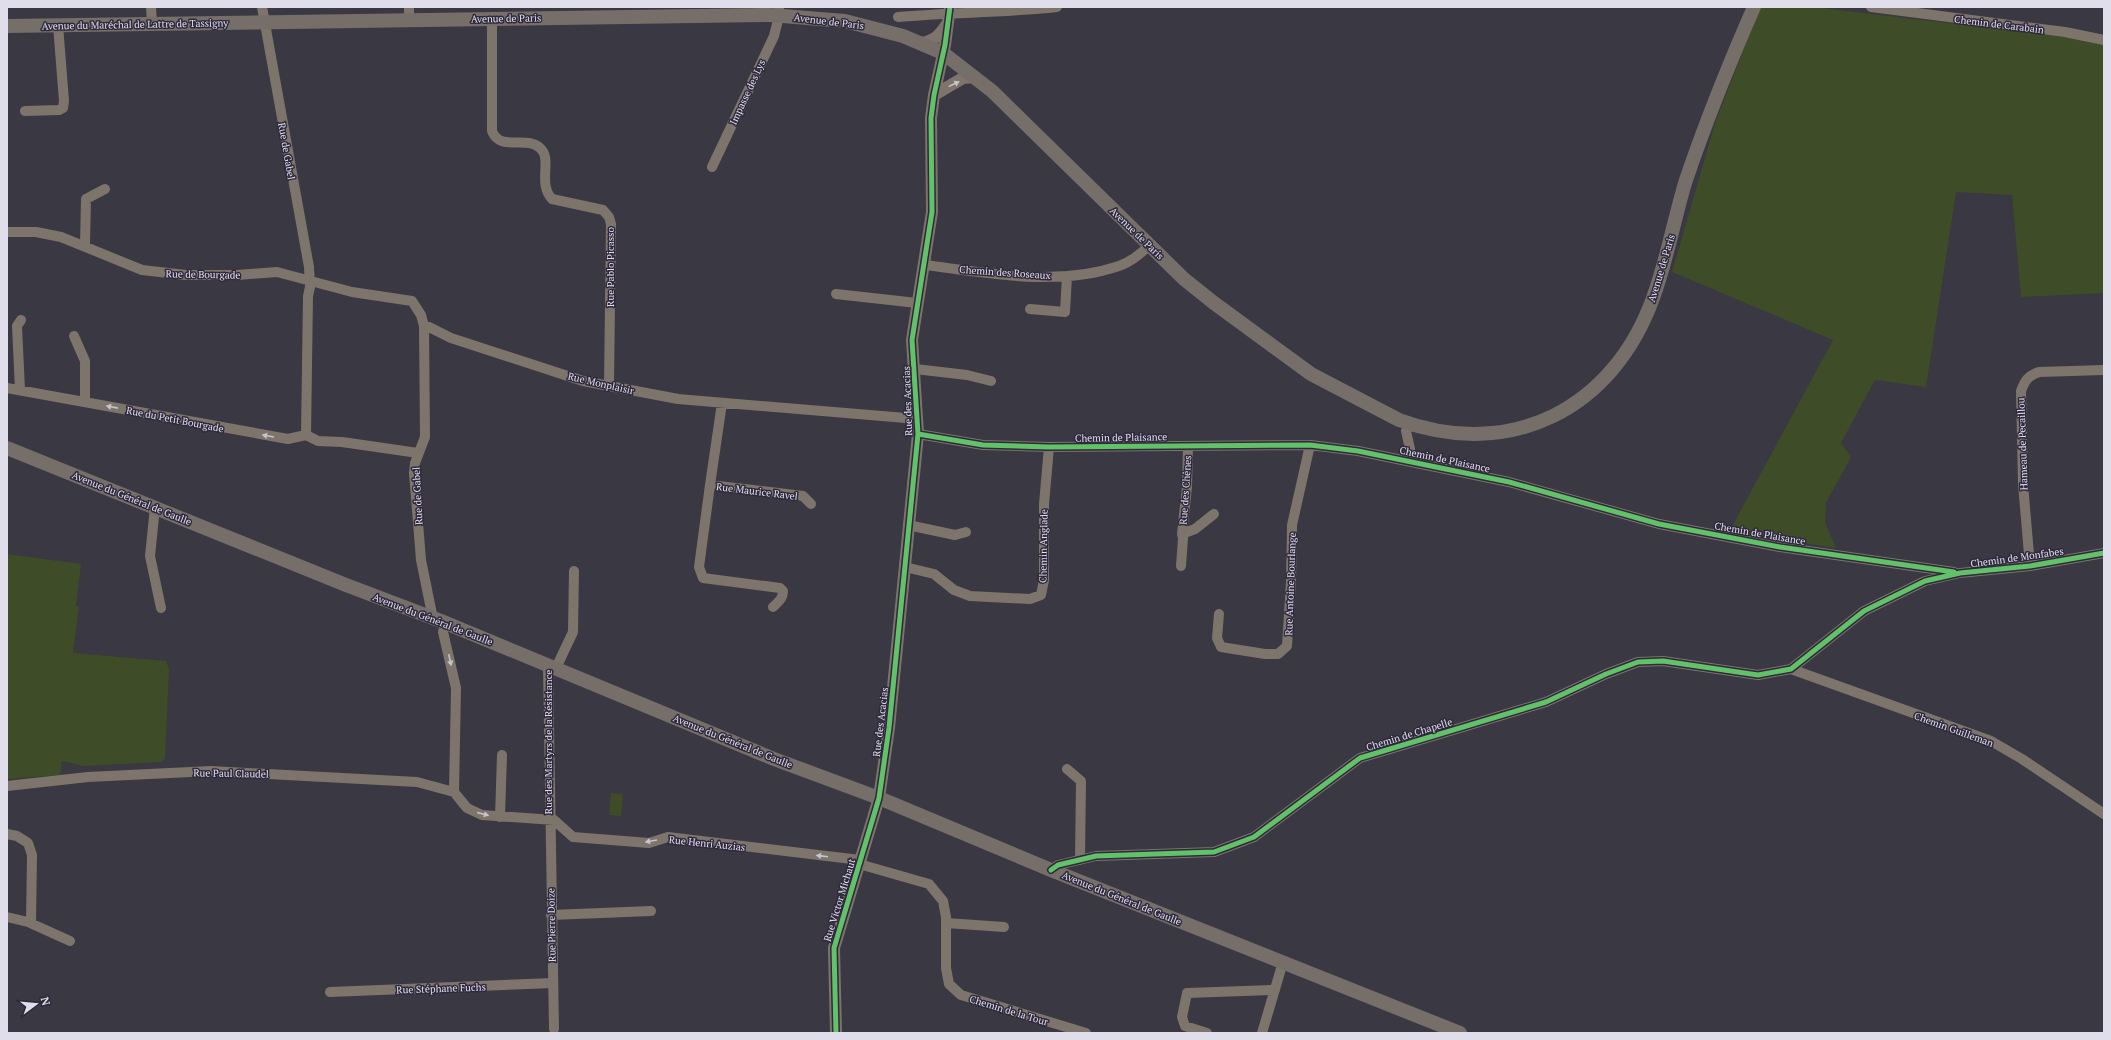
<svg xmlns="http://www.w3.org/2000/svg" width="2111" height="1040" viewBox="0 0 2111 1040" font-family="'PT Serif',serif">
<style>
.green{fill:#3e4c27}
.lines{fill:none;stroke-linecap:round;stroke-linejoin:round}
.minor{stroke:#7d746b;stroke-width:10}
.tertiary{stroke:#7d746b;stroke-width:12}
.secondary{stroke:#766e68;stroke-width:14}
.cycleway-casing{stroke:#2e293d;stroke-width:8}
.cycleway{stroke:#61c268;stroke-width:5}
.oneway{fill:#c8c4cb}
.labels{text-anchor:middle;stroke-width:3;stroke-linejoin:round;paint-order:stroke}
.street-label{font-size:10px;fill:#e1deeb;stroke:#2e293d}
</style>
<rect width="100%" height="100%" fill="#3a3842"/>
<!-- green -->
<path class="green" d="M 1760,7 L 1813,7 L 2073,38 L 2104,45 L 2104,293 L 2021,297 L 2012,195 L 1956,192 L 1926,387 L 1875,380 L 1841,443 L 1851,457 L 1826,503 L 1825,523 L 1836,548 L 1729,532 L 1833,340 L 1672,272 L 1715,123 Z
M 7,554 L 81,564 L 76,606 L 79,607 L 73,653 L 166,661 L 169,669 L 165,758 L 161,762 L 83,766 L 62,761 L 60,775 L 7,779 Z
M 611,793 L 623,794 L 621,816 L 609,815 Z"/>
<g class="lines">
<!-- minor -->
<path class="minor" d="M 151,7 L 152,23
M 262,7 L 309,267 L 310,287 L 308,296 L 306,435
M 1871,7 L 2065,32 L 2104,40
M 898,17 C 951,12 1004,13 1057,7
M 492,19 L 492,131 C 500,152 526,135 540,148 C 553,159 537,183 552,199 L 603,210 L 609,217 L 611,224 L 609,385
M 409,20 L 409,7
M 25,111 L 59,110 L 63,108 L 64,101 L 58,25
M 712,167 L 774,36 L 779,16 L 779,7
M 7,232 L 36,232 L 61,237 L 142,270 L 186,275 L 237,275 L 277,272 L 352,292 L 412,301 L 421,315 L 424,326 L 429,327 L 451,338 L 583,381 L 678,399 L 918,419
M 85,245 L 86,199 L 105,189
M 925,265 C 988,273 1057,287 1119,266 C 1131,262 1141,253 1150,245
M 836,294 L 917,303
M 1030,309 L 1065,312 L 1067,276
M 424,326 L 425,437 L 415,463 L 414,473 L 421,560 L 432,614 L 431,617
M 74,336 L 85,361 L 85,402
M 915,369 L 967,375 L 991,381
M 7,388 L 288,439 L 306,435 L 318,441 L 342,442 L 418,453
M 20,390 L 17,326 L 21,320
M 722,403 L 710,485 L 803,496 L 811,504
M 918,434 L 983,445 L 1049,447 L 1310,445 L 1358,451 L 1509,482 L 1659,524 L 1780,547 L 1954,572
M 1188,446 L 1187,487 L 1182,534 L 1195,529 L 1214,514
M 1409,460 L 1410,449 L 1406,431 L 1411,425
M 710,485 L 699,567 L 703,578 L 780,588 L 783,591 C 783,599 778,602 773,607
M 155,507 L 150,556 L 161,608
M 908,525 L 955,535 L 966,532
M 1181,566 L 1183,538 L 1182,534
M 2030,566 L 2023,484 L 2021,391 C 2025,380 2028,376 2039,372 L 2104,370
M 905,567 L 934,574 L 954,590 L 970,596 L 1030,599 L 1041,595 L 1044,580 L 1044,504 L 1049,447
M 1219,614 L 1217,638 L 1221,647 L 1265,654 L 1278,654 L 1287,646 L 1291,582 L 1292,525 L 1310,445
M 446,623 L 443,632 L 456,688 L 454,792 L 467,808 L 482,815 L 554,820 L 573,837 L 649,843 L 668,837 L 860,860
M 548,665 L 554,1029
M 556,668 L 573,632 L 574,571
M 1791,669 L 1991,741 L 2022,759 L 2104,814
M 1067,769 L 1081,781 L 1080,860
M 7,786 L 88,777 L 211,771 L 417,782 L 454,792
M 500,817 L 502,755
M 7,834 L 17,836 L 28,843 L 32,855 L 31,923
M 859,864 L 929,884 L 943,901 L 946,917 L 946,968 L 949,984 L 961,995 L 1086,1033
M 1051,870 L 1058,865 L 1096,856 L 1214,852 L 1254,837 L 1360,758 L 1546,702 L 1606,674 L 1638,662 L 1663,661 L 1758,675 L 1791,669 L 1864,611 L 1925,581 L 1960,573 L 2030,566 L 2104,553
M 551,915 L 651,911
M 7,917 L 28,922 L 70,941
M 946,923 L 1004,927
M 330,992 L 553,983
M 1207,1033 L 1185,1026 L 1182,1017 L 1187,993 L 1275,990
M 1262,1033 L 1283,962"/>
<!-- tertiary -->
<path class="tertiary" d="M 921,43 C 934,41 940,35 947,24
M 934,95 L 963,78 L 975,77
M 836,1033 L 834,948 L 879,798 L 889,728 L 918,434 L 912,340 L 932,212 L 931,118 L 934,95 L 945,45 L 950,7"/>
<!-- secondary -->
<path class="secondary" d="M 7,26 L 770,15 L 845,21 L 903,36 L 943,53 L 992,91 L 1184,279 L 1214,303 L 1311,374 L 1399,420 C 1511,461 1613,409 1653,298 C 1667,260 1674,219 1686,180 C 1706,121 1729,64 1754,7
M 7,448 L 346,585 L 441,621 L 774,759 L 879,798 L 1051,870 L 1460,1033"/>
<!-- cycleway casing -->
<g class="cycleway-casing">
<path id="cycleway" d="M 918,434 L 983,445 L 1049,447 L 1310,445 L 1358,451 L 1509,482 L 1659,524 L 1780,547 L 1954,572
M 1051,870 L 1058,865 L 1096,856 L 1214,852 L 1254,837 L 1360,758 L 1546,702 L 1606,674 L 1638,662 L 1663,661 L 1758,675 L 1791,669 L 1864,611 L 1925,581 L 1960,573 L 2030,566 L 2104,553
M 836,1033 L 834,948 L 879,798 L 889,728 L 918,434 L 912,340 L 932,212 L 931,118 L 934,95 L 945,45 L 950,7"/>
</g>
<!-- cycleway -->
<use href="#cycleway" class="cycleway"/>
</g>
<!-- one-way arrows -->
<defs><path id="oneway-solid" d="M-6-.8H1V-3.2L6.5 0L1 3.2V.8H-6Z"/></defs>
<g class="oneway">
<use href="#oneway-solid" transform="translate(954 84) rotate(-26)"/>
<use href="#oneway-solid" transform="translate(112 407) rotate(-169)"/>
<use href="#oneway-solid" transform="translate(268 436) rotate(-170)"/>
<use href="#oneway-solid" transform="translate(450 660) rotate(78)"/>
<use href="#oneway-solid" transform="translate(483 814) rotate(14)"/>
<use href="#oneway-solid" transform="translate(651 841) rotate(170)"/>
<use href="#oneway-solid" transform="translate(822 856) rotate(-173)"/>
</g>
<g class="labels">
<!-- street labels -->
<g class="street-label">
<text transform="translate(506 18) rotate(-1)" y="4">Avenue de Paris</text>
<text transform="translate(829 21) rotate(7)" y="4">Avenue de Paris</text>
<text transform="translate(135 24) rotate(-1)" y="4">Avenue du Maréchal de Lattre de Tassigny</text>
<text transform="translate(1999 24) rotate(7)" y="4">Chemin de Carabain</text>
<text transform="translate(747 92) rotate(-65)" y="4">Impasse des Lys</text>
<text transform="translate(287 151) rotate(80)" y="4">Rue de Gabel</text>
<text transform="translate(1137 233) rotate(44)" y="4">Avenue de Paris</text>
<text transform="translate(610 267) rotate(-90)" y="4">Rue Pablo Picasso</text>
<text transform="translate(1661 268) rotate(-73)" y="4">Avenue de Paris</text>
<text transform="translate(1005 272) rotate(4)" y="4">Chemin des Roseaux</text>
<text transform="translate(203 274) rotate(1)" y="4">Rue de Bourgade</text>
<text transform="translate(601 383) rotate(13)" y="4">Rue Monplaisir</text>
<text transform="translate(907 401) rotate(-92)" y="4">Rue des Acacias</text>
<text transform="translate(175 419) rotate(11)" y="4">Rue du Petit Bourgade</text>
<text transform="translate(1121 437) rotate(-1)" y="4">Chemin de Plaisance</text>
<text transform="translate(2022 444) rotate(-92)" y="4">Hameau de Pecaillou</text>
<text transform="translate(1445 459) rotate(12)" y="4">Chemin de Plaisance</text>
<text transform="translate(1185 490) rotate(-86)" y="4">Rue des Chênes</text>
<text transform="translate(757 491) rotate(7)" y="4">Rue Maurice Ravel</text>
<text transform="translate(417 496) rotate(-93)" y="4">Rue de Gabel</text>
<text transform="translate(132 498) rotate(22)" y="4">Avenue du Général de Gaulle</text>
<text transform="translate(1760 533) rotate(10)" y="4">Chemin de Plaisance</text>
<text transform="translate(1043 546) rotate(-89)" y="4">Chemin Anglade</text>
<text transform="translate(2017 557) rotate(-8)" y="4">Chemin de Monfabes</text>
<text transform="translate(1290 584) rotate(-88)" y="4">Rue Antoine Bourlange</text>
<text transform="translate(433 619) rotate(21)" y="4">Avenue du Général de Gaulle</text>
<text transform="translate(880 722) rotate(-83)" y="4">Rue des Acacias</text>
<text transform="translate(1954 729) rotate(20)" y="4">Chemin Guilleman</text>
<text transform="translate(1409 734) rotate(-17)" y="4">Chemin de Chapelle</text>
<text transform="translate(733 741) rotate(22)" y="4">Avenue du Général de Gaulle</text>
<text transform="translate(548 742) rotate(-90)" y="4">Rue des Martyrs de la Résistance</text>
<text transform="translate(231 773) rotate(1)" y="4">Rue Paul Claudel</text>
<text transform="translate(707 843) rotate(6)" y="4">Rue Henri Auzias</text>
<text transform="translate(1122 898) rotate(22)" y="4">Avenue du Général de Gaulle</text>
<text transform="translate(839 900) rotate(-73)" y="4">Rue Victor Michaut</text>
<text transform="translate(551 925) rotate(-91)" y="4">Rue Pierre Doize</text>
<text transform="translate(441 988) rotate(-2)" y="4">Rue Stéphane Fuchs</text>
<text transform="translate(1009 1010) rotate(17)" y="4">Chemin de la Tour</text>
</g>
</g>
<!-- border -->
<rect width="2111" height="1040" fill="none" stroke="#e1deeb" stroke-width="16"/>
<!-- north arrow -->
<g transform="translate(36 1004) rotate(74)" stroke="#2e293d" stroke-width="3" paint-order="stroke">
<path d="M0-3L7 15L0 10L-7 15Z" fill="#e1deeb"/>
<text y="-6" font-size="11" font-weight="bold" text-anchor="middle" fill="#e1deeb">N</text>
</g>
</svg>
